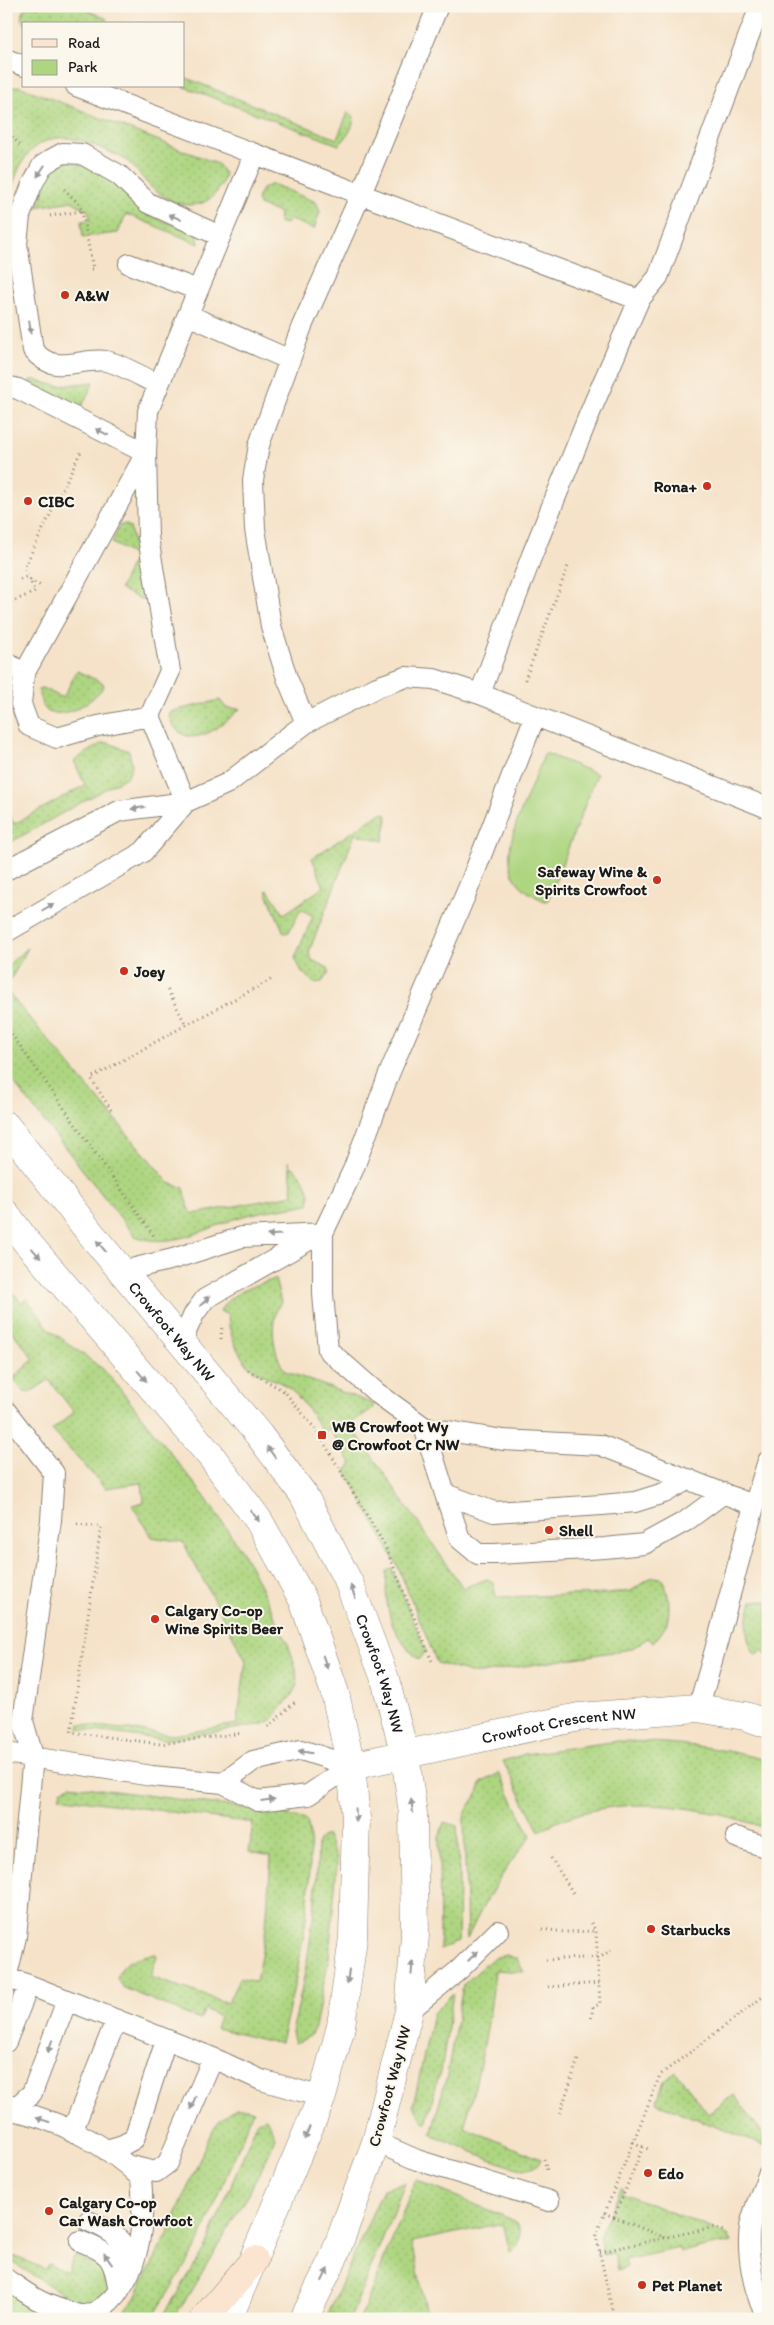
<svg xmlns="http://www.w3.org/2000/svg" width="774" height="2325" viewBox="0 0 774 2325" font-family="Itim,sans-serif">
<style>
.grass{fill:url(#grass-dots);stroke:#65794e}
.green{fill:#aed681;stroke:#65794e}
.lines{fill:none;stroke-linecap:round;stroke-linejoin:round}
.service-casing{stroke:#887f72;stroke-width:22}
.tertiary-casing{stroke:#887f72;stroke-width:29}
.secondary-casing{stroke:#887f72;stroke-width:29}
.path{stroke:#887f72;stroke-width:3;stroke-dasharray:1 4;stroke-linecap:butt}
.service{stroke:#fff;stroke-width:20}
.tertiary{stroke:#fff;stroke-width:28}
.secondary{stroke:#fce5d0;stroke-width:28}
.oneway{fill:#999}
.poi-dot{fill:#c8321e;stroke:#fbf7ec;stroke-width:2}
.labels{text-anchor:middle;stroke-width:4;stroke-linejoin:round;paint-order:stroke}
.poi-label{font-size:16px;font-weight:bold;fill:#1c1c1c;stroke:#fbf7ec;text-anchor:start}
.street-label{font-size:16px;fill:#1c1c1c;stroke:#fbf7ec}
</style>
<defs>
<pattern id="grass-dots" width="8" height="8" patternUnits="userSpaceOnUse" patternTransform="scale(1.25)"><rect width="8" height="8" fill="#aed681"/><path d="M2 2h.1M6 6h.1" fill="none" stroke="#95b76f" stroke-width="1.8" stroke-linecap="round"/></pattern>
</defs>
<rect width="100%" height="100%" fill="#fbf7ec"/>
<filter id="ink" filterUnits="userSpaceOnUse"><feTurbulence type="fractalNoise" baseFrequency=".02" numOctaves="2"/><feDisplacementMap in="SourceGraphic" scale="10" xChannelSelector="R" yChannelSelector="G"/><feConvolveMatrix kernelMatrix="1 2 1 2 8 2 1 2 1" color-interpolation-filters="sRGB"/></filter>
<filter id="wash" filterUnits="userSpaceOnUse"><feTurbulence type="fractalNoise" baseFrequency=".0096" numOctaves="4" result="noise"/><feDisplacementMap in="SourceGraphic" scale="20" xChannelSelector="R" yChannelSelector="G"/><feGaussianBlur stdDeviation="1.12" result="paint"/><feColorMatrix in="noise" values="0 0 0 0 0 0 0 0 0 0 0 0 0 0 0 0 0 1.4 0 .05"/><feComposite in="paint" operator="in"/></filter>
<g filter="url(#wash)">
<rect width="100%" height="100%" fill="#f5e2c8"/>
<!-- grass -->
<path class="grass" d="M 26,6 L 84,6 L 84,9 L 107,19 L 106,24 L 25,24 L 21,18 Z
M 184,77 L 337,139 L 348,112 L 354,117 C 353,129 347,137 339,145 L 182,86 Z
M 19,86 L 218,164 L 225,174 C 216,208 187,213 160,194 C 147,186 139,171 127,161 C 121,156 112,153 103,149 C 78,139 56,129 32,150 C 17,163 13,188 6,205 L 6,88 Z
M 70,161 L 108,175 L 142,211 L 150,216 L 197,233 L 199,244 L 126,214 L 118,233 L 83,237 L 81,221 L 90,220 L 89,212 L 72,201 L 36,207 L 43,197 L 44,188 L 40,189 L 48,168 Z
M 270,185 L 275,185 L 316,202 L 320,211 L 314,229 L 289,219 L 286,224 L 278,222 L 280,213 L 259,205 L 257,199 L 262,189 Z
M 31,379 L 58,386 L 94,382 L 81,408 L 29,382 Z
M 125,524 L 130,527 L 145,598 L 142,600 L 120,589 L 135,556 L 112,543 L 119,526 Z
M 77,671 L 103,683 L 104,686 C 93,702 67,718 48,712 L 42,705 L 38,690 L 42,688 L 63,698 Z
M 220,700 L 226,708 L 240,709 C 225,723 196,749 177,730 C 172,725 169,719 169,713 L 173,711 Z
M 102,743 L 108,743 L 129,751 L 132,764 L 128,776 L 6,845 L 6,807 L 14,824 L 85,785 L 74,761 Z
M 381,813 L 386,814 L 387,819 L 383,841 L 355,834 L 309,952 L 312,960 L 328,968 L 329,972 L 322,982 L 314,983 L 302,972 L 295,958 L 313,916 L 301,909 L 289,932 L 284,933 L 266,891 L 268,890 L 284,914 L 324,887 L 312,858 Z
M 28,948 L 6,988 C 6,964 9,963 28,948 Z
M 6,990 L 169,1183 L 184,1188 L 190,1212 L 194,1214 L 293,1195 L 289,1161 L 290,1168 L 293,1167 C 304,1178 312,1188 309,1204 C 289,1208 267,1210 247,1215 C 212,1225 172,1251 135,1236 L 6,1073 Z
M 275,1279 L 281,1302 C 268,1320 273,1354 285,1371 L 374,1404 L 372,1409 L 350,1424 L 463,1588 L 487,1579 L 493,1582 L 496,1597 L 607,1594 L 631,1591 L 648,1579 L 654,1577 L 661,1578 C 669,1589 671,1609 667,1622 C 665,1629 658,1637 653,1643 L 648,1638 L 631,1649 L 481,1673 L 470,1673 L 437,1663 L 398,1567 L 346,1471 L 352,1464 L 330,1430 L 322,1431 C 313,1417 304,1401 291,1390 C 281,1381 269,1378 257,1372 C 240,1363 228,1333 228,1315 L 220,1311 C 231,1291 254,1286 275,1279 Z
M 6,1284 L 21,1302 L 27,1299 L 50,1330 L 104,1370 L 116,1384 L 205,1497 L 239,1547 L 254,1573 L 288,1644 L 296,1668 L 297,1685 L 291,1696 L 272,1720 L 264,1724 L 165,1740 L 79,1729 L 80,1724 L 173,1735 L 237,1724 L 246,1661 L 183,1542 L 152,1537 L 132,1505 L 144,1502 L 142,1483 L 105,1488 L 52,1430 L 74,1412 L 49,1380 L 29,1393 L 24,1392 L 14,1380 L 16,1375 L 34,1359 L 6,1324 Z
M 392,1569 L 426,1651 L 419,1660 C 390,1633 384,1610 387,1571 Z
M 752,1601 L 768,1601 L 768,1656 L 762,1650 L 755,1655 C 743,1635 746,1622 752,1601 Z
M 618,1741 C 670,1742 717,1746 768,1761 L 768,1829 C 696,1803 608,1791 539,1831 L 503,1761 L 525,1754 Z
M 499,1773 L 531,1836 C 503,1871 486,1898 467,1939 L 464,1818 C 467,1805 479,1797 481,1783 Z
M 70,1785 L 274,1812 L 306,1820 C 312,1832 310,1847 310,1861 C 309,1924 296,1981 281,2042 L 268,2041 L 216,2028 L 220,2017 L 205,2009 L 200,2020 L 122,1987 L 117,1979 C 122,1960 138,1956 156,1954 L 157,1957 L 150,1977 L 228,2003 L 239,1978 L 256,1982 L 266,1928 L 271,1856 L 249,1852 L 253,1823 L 59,1797 L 61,1790 Z
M 444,1822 L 457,1826 L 459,1875 L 458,1942 L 440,1949 L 439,1838 Z
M 326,1835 L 336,1856 L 337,1864 L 329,1958 L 315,2027 L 310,2036 L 295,2043 L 292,2032 C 308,1969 317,1907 318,1841 Z
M 506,1955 L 517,1959 L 524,1972 L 495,1970 C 490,2023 479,2075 464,2127 L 541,2159 C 538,2165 533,2169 526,2169 C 510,2170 449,2141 431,2134 L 447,2075 L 463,1985 L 493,1958 Z
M 453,1993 L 443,2060 L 426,2124 L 413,2106 L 433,2013 Z
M 676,2071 L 708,2114 L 734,2095 L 763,2134 L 764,2146 L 659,2104 L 657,2101 L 664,2081 Z
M 236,2109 L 248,2109 L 253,2111 L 199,2243 L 152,2319 L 115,2319 L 121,2315 L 135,2298 L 147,2273 L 167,2236 L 210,2135 L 219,2121 Z
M 266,2118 L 275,2136 L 270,2152 L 246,2199 L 174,2319 L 161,2319 L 205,2249 L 257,2122 Z
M 416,2180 L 515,2221 C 522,2232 522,2244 510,2252 L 504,2227 L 499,2224 L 412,2242 L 428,2319 L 360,2319 Z
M 405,2183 L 350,2319 L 326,2319 L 383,2189 Z
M 621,2188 L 624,2189 L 623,2193 L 728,2235 L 732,2242 L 680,2252 L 679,2248 L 625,2260 L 627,2267 L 617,2270 L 614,2253 L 603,2255 L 599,2237 Z
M 768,2215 L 768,2264 C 762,2246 761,2234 768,2215 Z
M 6,2253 L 45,2269 L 48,2264 L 67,2272 L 74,2256 L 100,2266 L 103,2260 L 111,2286 C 103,2299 93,2305 77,2303 L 6,2258 Z
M 6,2285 L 57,2319 L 6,2319 Z"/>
<!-- green -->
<path class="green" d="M 545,753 L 597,774 L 548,900 L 545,901 C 495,881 508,843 524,804 C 531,787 538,770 545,753 Z"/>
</g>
<g filter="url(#ink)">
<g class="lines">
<!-- service casing -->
<g class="service-casing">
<path id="service" d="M 6,59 L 24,66
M 76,86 L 639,300
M 129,264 L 198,290
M 188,315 L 290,360
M 159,385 C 146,379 119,363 106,361 C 79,357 55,377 33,350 L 17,244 L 20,216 L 32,185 L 42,166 L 52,159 L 63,153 L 82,154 L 119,175 L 148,203 L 220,236
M 6,386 L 18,389 L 146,453 L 24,674 L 21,704 L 29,726 L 57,738 L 98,726 L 150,716
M 6,662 L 24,674
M 480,694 L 532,555 L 594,403 L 639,300 L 658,277 L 760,6
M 535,716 L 470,884 L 389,1074 L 353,1170 L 323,1233 L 323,1294 L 328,1350 L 377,1393 L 424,1427 L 503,1440 L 600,1445 L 753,1505
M 306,723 L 287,678 L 271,626 L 255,529 L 253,480 L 259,445 L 302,326 L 361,194 L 438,6
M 186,802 L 150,716 L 170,671 L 148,537 L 146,453 L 148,411 L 254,155
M 6,870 L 119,811 L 186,802 L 228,783 L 306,723 L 377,687 L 406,677 L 434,679 L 480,694 L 768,808
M 6,932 L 143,852 L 186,802
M 123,1271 L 173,1259 L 242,1237 L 323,1233
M 181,1343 L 194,1314 L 205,1299 L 316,1236
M 6,1411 L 54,1473 L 51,1520 L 23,1721 L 33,1756 L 16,1937 L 6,1979
M 424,1427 L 445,1494 L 494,1512 L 602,1505 L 635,1502 L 664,1493 L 689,1479
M 445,1494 L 460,1539 L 478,1554 L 495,1554 L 605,1548 L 644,1544 L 686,1521 L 724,1493
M 698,1708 C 724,1626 741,1543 768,1461
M 6,1753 L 152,1776 L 223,1783 L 258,1801 L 308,1795 L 351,1766
M 223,1783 L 253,1761 L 301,1750 L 351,1766
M 736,1837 L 768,1848
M 7,1978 L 29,1985 L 213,2058 L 261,2080 L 322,2097
M 409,2011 L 460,1969 L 498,1931
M 6,2042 L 29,1985
M 6,2109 C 55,2118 106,2143 141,2178 C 145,2220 142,2267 111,2300 C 104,2307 92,2316 81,2315 C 77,2315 71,2312 66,2311 C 39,2303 29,2295 6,2279
M 6,2109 L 21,2103 L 32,2093 L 67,2000
M 72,2132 L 116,2020
M 376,2142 L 417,2160 L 549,2201
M 106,2150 L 123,2145 L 134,2139 L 166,2040
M 130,2166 L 156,2172 L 168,2163 L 213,2058
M 768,2175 C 762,2192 753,2210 750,2227 C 746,2252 754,2297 768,2318
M 88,2221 C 114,2231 122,2239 134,2264
M 80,2241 C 112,2254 113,2258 119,2291"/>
</g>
<!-- tertiary casing -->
<g class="tertiary-casing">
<g id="tertiary">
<path id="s1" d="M 6,1126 L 100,1245 L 259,1435 L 303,1494 L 349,1583 L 385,1679 L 405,1755 L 413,1814 L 415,1935 L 409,2011 L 376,2142 L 333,2259 L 304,2319"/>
<path d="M 6,1214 L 25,1240 L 211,1456 L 259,1521 L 303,1600 L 335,1693 L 351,1766 L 356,1818 L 353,1938 L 341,2026 L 322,2097 L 228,2319"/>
<path id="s2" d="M 351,1766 L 579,1717 L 698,1708 L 745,1716 L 768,1724"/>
</g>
</g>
<!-- secondary casing -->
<g class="secondary-casing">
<path id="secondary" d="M 204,2319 L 254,2260"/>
</g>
<!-- path -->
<path class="path" d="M 6,129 L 22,148
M 82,211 L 93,269 L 88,269
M 50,216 L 82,211 L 78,203 L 62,187
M 20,579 L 28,576 L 24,568 L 81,451
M 30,580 L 41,586
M 6,604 L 35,592 L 28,576
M 525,680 L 568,566
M 186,1025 L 274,978
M 6,1026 L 154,1236
M 111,1110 L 91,1078 L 186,1025 L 166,987
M 221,1339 L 222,1325
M 248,1370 L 284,1391 L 317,1431 L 385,1546 L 433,1664
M 77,1524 L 101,1527 L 71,1732 L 160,1744 L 243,1733
M 268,1727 L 297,1700
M 551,1858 L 575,1896
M 591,1923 L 596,1931
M 542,1929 L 564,1932 L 596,1931 L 600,2004 L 593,2007 L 591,2020
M 598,1959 L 611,1950
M 546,1960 L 598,1957
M 548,1987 L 599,1983
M 560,2113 L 579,2056
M 633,2142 L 648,2149
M 544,2159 L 547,2170
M 604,2213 L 666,2238
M 614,2217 L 643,2147
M 600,2252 L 714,2227 L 723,2231
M 614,2319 L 596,2235 L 660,2075 L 768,1993"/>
<!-- service -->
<use href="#service" class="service"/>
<!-- tertiary -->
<use href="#tertiary" class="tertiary"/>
<!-- secondary -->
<use href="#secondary" class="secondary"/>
</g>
<!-- one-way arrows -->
<defs><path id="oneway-solid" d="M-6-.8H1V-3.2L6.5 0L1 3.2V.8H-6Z" transform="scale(1.25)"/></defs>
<g class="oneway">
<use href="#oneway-solid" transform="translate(41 171) rotate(123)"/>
<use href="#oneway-solid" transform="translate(175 217) rotate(-156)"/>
<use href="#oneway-solid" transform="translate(30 327) rotate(83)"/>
<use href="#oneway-solid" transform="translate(102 432) rotate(-154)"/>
<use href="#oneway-solid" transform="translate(138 808) rotate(172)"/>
<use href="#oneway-solid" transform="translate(48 907) rotate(-30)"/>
<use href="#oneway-solid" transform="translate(274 1235) rotate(177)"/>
<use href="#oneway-solid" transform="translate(101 1246) rotate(-130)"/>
<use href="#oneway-solid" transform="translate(36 1253) rotate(49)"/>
<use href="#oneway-solid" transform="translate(205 1301) rotate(-45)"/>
<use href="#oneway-solid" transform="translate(142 1376) rotate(49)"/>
<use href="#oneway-solid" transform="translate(271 1452) rotate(-126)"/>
<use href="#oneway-solid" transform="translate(255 1516) rotate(54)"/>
<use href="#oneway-solid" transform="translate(353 1592) rotate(-110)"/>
<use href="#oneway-solid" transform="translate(325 1662) rotate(71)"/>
<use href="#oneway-solid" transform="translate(305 1752) rotate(-170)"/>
<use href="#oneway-solid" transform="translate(268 1800) rotate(-7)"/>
<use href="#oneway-solid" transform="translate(412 1806) rotate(-98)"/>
<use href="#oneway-solid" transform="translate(356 1815) rotate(86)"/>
<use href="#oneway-solid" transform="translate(473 1956) rotate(-45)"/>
<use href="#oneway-solid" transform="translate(412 1968) rotate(-86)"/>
<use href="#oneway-solid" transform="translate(348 1977) rotate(98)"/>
<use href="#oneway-solid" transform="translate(50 2046) rotate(111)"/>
<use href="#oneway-solid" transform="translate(193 2103) rotate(113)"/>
<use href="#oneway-solid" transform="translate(43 2120) rotate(-162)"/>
<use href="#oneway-solid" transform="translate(307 2133) rotate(113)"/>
<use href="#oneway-solid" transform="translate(108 2259) rotate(-125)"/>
<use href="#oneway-solid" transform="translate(325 2275) rotate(-65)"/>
</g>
</g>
<!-- markers -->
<g class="poi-dot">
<circle cx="65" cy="295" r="5"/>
<circle cx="707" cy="486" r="5"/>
<circle cx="28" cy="501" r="5"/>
<circle cx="657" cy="880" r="5"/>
<circle cx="124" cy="971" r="5"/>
<rect x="317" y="1430" width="10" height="10" rx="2.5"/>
<circle cx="549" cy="1530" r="5"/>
<circle cx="155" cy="1619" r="5"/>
<circle cx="651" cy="1929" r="5"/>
<circle cx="648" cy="2173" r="5"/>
<circle cx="49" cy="2211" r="5"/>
<circle cx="642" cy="2285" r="5"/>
</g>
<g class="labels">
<!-- poi labels -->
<g class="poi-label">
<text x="75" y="301">A&amp;W</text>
<text x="697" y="492" text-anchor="end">Rona+</text>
<text x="38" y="507">CIBC</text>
<text x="647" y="877" text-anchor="end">Safeway Wine &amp;<tspan x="647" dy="18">Spirits Crowfoot</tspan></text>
<text x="134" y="977">Joey</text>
<text x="332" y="1432">WB Crowfoot Wy<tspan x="332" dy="18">@ Crowfoot Cr NW</tspan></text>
<text x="559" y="1536">Shell</text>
<text x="165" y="1616">Calgary Co-op<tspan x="165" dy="18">Wine Spirits Beer</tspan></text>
<text x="661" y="1935">Starbucks</text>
<text x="658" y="2179">Edo</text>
<text x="59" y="2208">Calgary Co-op<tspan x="59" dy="18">Car Wash Crowfoot</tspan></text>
<text x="652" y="2291">Pet Planet</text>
</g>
<!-- street labels -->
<g class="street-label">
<text dy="6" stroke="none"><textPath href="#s1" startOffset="264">Crowfoot Way NW</textPath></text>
<text dy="6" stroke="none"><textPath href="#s1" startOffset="669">Crowfoot Way NW</textPath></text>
<text dy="6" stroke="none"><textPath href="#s2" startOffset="212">Crowfoot Crescent NW</textPath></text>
<text transform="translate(389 2086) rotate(-75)" y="6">Crowfoot Way NW</text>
</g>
</g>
<!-- margin -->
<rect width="774" height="2325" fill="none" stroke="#fbf7ec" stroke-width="25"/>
<!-- legend -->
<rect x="22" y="22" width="162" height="65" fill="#fbf7ec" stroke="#a29f99"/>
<rect x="32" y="39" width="25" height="8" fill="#fce5d0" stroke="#a29f99"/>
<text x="68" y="48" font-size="15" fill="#1c1c1c">Road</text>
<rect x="32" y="60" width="25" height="15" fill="#aed681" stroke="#a29f99"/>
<text x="68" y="72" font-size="15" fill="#1c1c1c">Park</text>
</svg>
